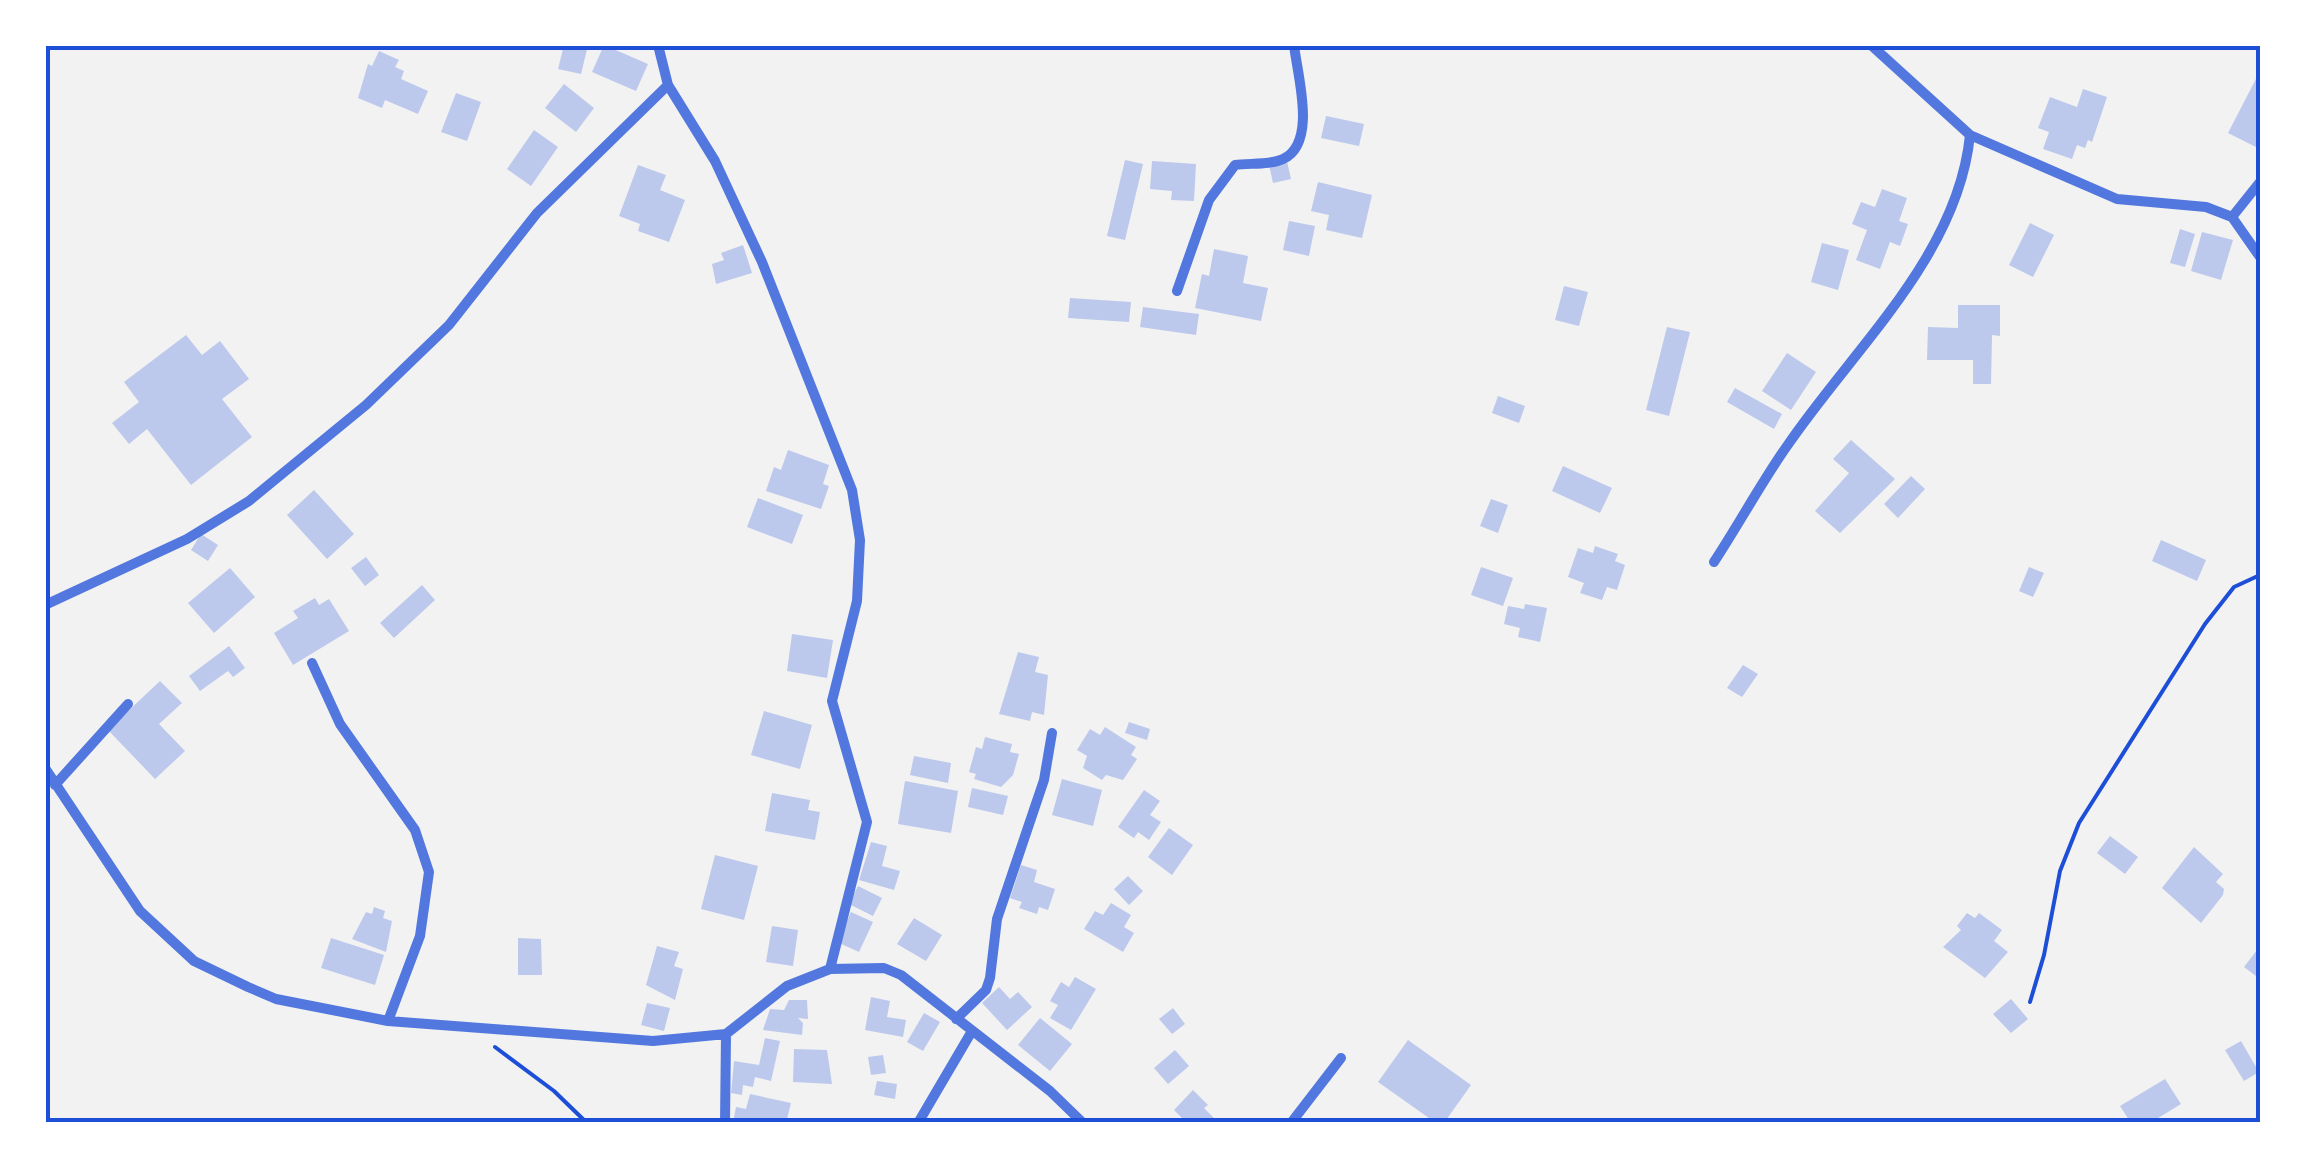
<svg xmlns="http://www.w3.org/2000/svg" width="2305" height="1168" viewBox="0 0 2305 1168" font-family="'Roboto Serif',serif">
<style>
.building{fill:#bdc9ec}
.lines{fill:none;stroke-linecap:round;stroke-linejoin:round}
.path{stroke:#1d4ed8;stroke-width:4}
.minor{stroke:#5277de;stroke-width:10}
.neatline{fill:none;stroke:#1d4ed8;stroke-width:4}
</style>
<rect width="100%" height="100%" fill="#f2f2f2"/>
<!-- building -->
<path class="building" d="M 564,45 L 588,45 L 581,74 L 558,69 Z
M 604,45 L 648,64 L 636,91 L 592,72 Z
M 379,51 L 399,60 L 395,67 L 404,71 L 401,79 L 428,91 L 418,114 L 385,100 L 382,108 L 358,98 L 368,64 L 372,66 Z
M 2260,71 L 2260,149 L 2228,133 Z
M 564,84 L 594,108 L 576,132 L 545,108 Z
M 2083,89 L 2107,97 L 2092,142 L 2088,140 L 2085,148 L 2077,145 L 2072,159 L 2043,149 L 2049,132 L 2038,128 L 2050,97 L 2077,107 Z
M 456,93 L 481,102 L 467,141 L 441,132 Z
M 1326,116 L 1364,124 L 1359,146 L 1321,138 Z
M 534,130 L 558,147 L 531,186 L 507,169 Z
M 1125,160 L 1143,164 L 1125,240 L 1107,236 Z
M 1152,161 L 1196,164 L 1194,201 L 1171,200 L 1172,191 L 1150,189 Z
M 1287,161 L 1291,179 L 1273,183 L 1269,165 Z
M 638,165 L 666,175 L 660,190 L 685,200 L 669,242 L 638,231 L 640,224 L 619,216 Z
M 1318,182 L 1372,195 L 1362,238 L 1326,230 L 1329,215 L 1311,211 Z
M 1882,189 L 1907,198 L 1899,221 L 1908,224 L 1900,246 L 1890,242 L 1880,269 L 1856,260 L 1867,230 L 1852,224 L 1861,202 L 1875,207 Z
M 1289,221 L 1315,226 L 1309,256 L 1283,250 Z
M 2030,223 L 2054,235 L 2033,277 L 2009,265 Z
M 2180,229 L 2195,234 L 2185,267 L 2170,263 Z
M 2202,232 L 2233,240 L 2221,280 L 2191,271 Z
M 1822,243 L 1849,250 L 1838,290 L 1811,282 Z
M 743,245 L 752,273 L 716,284 L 712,264 L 724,260 L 721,253 Z
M 1214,249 L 1248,256 L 1243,283 L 1268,288 L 1261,321 L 1195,308 L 1202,274 L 1209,276 Z
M 1564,286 L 1588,292 L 1579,326 L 1555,320 Z
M 1070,298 L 1131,302 L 1129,322 L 1068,318 Z
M 1958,305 L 2000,305 L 2000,336 L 1992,335 L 1991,384 L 1973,384 L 1973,360 L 1927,360 L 1928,327 L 1958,328 Z
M 1143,307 L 1199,314 L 1196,335 L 1140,327 Z
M 1667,327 L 1690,332 L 1669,416 L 1646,410 Z
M 186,335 L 202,355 L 220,341 L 249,379 L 222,399 L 252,437 L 191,485 L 147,429 L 129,444 L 112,423 L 139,402 L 124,382 Z
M 1787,353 L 1816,372 L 1791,410 L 1762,391 Z
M 1735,388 L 1782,414 L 1774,429 L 1727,402 Z
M 1498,396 L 1525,406 L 1519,423 L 1492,413 Z
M 1851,440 L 1895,479 L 1840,533 L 1815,511 L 1849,473 L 1833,459 Z
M 788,450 L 829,465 L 823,484 L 829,486 L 821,509 L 766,491 L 774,467 L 781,470 Z
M 1563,466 L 1612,488 L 1600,513 L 1552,491 Z
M 1911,476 L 1925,489 L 1898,518 L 1884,504 Z
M 314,490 L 354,534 L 327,559 L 287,515 Z
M 758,498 L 803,515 L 792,544 L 747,527 Z
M 1491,499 L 1508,505 L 1498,533 L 1480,526 Z
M 201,534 L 218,545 L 208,561 L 191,550 Z
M 2161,540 L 2206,560 L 2197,581 L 2152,561 Z
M 1595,546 L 1618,554 L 1615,561 L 1625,565 L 1617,590 L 1607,587 L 1602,600 L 1580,593 L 1584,583 L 1568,577 L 1578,548 L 1593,553 Z
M 366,557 L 379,575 L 365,586 L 351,568 Z
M 1481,567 L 1513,578 L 1503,606 L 1471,595 Z
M 2029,567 L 2044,573 L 2033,597 L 2019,591 Z
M 230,568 L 255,597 L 214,633 L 188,603 Z
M 422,585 L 435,600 L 394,638 L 380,623 Z
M 315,598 L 319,605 L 329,599 L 349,631 L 293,665 L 274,633 L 298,618 L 293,611 Z
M 1525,604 L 1547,608 L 1540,642 L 1518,637 L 1520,628 L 1504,624 L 1508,606 L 1524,609 Z
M 792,634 L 833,640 L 827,678 L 787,671 Z
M 229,646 L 245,668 L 233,677 L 228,671 L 200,691 L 189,676 Z
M 1018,652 L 1039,657 L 1035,672 L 1048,675 L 1044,715 L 1032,712 L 1030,721 L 999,714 Z
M 1743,665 L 1758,674 L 1742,697 L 1727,688 Z
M 160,681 L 182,703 L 159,724 L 185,751 L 155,779 L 108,730 Z
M 764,711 L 812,725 L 800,769 L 751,755 Z
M 1129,722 L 1150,729 L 1147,740 L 1125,733 Z
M 1105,727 L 1136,747 L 1131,755 L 1137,759 L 1123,780 L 1106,775 L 1102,780 L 1083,768 L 1087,756 L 1077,750 L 1090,729 L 1100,735 Z
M 985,737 L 1012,744 L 1010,752 L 1019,754 L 1013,775 L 1001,787 L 974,779 L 976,774 L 969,772 L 976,747 L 982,749 Z
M 914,756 L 951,763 L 948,783 L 910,775 Z
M 1062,779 L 1102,790 L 1093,826 L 1052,815 Z
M 905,781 L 958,791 L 951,833 L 898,824 Z
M 972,788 L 1008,796 L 1003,815 L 968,807 Z
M 1144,790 L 1160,801 L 1150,815 L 1161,822 L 1149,840 L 1138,832 L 1134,838 L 1118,827 Z
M 772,793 L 810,800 L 808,810 L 820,812 L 815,840 L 765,831 Z
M 1169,828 L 1193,845 L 1172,875 L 1148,857 Z
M 2110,836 L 2138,857 L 2125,874 L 2097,853 Z
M 871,842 L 887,846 L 882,866 L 900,871 L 894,890 L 859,880 Z
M 2194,847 L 2223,874 L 2216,882 L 2224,889 L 2223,895 L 2201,923 L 2162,888 Z
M 715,855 L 758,866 L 744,920 L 701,909 Z
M 1021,865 L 1037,870 L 1034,882 L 1055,889 L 1048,910 L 1039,907 L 1037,914 L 1019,908 L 1022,902 L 1010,898 Z
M 1128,876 L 1143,891 L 1129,905 L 1114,889 Z
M 858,886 L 882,898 L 873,916 L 849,904 Z
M 1111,903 L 1131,915 L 1124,927 L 1134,933 L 1123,952 L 1084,929 L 1095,911 L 1103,915 Z
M 374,907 L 385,911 L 383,918 L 392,921 L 386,952 L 352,939 L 366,912 L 372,914 Z
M 851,912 L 873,922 L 859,952 L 837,942 Z
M 1967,913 L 1975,918 L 1979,913 L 2002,930 L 1994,941 L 2008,952 L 1985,978 L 1943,947 L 1961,930 L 1957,926 Z
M 914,918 L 942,935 L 926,961 L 897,944 Z
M 772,926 L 798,930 L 793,966 L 766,962 Z
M 331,938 L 384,955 L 375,985 L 321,968 Z
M 518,938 L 541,939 L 542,975 L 518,975 Z
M 657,946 L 679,952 L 674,966 L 683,969 L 675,1000 L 646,985 Z
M 2260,946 L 2260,979 L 2244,967 Z
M 1075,977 L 1096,989 L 1071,1030 L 1050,1018 L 1058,1005 L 1050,1001 L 1061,982 L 1069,987 Z
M 999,987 L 1010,999 L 1018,992 L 1032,1007 L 1007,1030 L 982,1003 Z
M 871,997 L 890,1001 L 887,1017 L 906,1020 L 903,1037 L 865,1030 Z
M 2011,999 L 2028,1019 L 2011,1033 L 1993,1014 Z
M 789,1000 L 807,1000 L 808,1019 L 798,1018 L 803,1023 L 802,1035 L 763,1030 L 770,1009 L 784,1010 Z
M 647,1003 L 670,1008 L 664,1031 L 641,1025 Z
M 1173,1008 L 1185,1024 L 1172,1034 L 1159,1019 Z
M 924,1013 L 940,1022 L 923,1051 L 907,1042 Z
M 1040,1018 L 1072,1044 L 1050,1071 L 1018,1045 Z
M 765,1038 L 780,1041 L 771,1081 L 755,1077 L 753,1087 L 743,1085 L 742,1095 L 731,1093 L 734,1061 L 759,1065 Z
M 1408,1040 L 1471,1085 L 1444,1123 L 1436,1123 L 1378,1082 Z
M 2241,1041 L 2259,1072 L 2244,1081 L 2225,1050 Z
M 794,1049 L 827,1050 L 832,1084 L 793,1082 Z
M 1175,1050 L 1189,1066 L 1168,1084 L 1154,1068 Z
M 883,1055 L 886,1073 L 871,1075 L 868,1057 Z
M 2165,1079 L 2181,1104 L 2150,1123 L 2131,1123 L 2120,1106 Z
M 877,1081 L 897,1084 L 895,1099 L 874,1095 Z
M 1193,1090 L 1208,1105 L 1204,1108 L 1219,1123 L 1179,1123 L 1183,1119 L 1174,1110 Z
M 750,1094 L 791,1103 L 786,1123 L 733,1123 L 736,1107 L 746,1109 Z"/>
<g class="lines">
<!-- path -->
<path class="path" d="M 2030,1002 L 2044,955 L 2060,871 L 2079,823 L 2205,624 L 2234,587 L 2260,575
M 495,1047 L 554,1091 L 587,1123"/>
<!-- minor -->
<path class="minor" d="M 658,45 L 668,85 L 715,161 L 762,262 L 852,490 L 860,540 L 857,601 L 832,701 L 867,822 L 830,969
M 1871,45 L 1970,135 L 2117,199 L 2206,207 L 2232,217 L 2260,257
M 2232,217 L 2260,182
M 1177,291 L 1209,200 L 1235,165 C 1249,163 1271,165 1283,159 C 1318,143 1297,74 1294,45
M 1714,562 C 1739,524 1761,483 1787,446 C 1853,349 1958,256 1970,135
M 45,605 L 187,539 L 249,501 L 366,405 L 449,325 L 537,213 L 668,85
M 312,663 L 340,724 L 415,830 L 429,872 L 420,936 L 388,1021
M 45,768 L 140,911 L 194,961 L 248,987 L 276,999 L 388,1021 L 653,1041 L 726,1034 L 787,986 L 830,969 L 884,968 L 901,975 L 1050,1091 L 1083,1123
M 55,785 L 128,704
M 956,1019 L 986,990 L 990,978 L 997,919 L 1044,780 L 1052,733
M 725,1123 L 726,1034
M 918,1123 L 972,1031
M 1291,1123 L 1341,1058"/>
</g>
<!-- border -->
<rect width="2305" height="1168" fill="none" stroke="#ffffff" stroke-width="95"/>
<rect x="48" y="48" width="2210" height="1072" class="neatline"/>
</svg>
